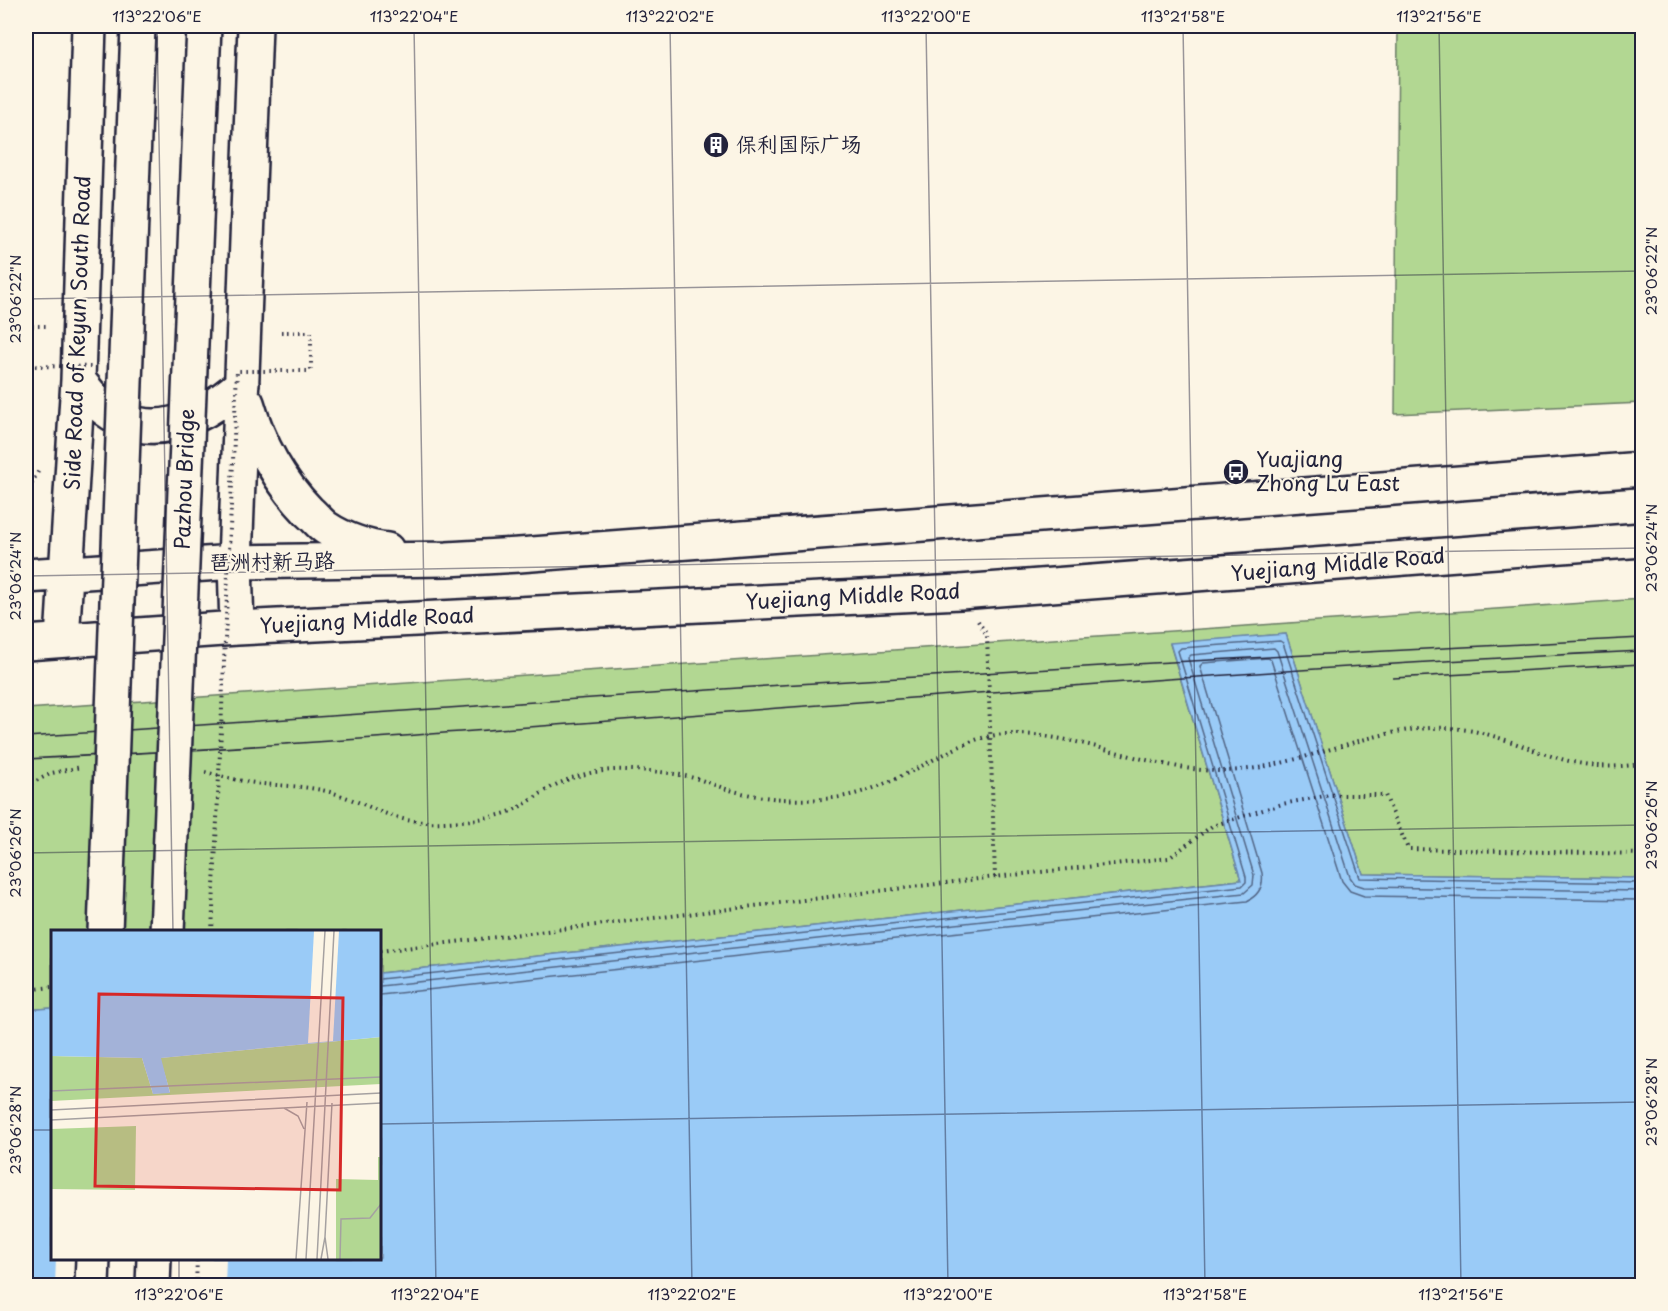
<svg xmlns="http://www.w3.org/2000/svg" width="1668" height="1311" viewBox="0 0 1668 1311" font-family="'Playpen Sans','LXGW WenKai TC',sans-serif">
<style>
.green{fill:#b2d792;stroke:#6a7c66;stroke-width:1.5}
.water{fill:#9acbf7;stroke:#6a87ac;stroke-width:1.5}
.pier{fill:#fcf5e5}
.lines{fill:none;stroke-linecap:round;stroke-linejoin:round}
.shore{stroke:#526686;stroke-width:1.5}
.secondary-casing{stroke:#22223b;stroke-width:38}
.trunk-casing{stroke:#22223b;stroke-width:38}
.path{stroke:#22223b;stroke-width:4;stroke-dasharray:1.5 4.5;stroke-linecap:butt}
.secondary{stroke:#fcf5e5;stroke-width:33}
.trunk{stroke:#fcf5e5;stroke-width:33}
.tram{stroke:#22223b;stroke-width:1.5}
.trunk-bridge-casing{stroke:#22223b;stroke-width:38;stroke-linecap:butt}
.path-bridge{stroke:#22223b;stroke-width:4;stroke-dasharray:1.5 4.5;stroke-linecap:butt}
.trunk-bridge{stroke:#fcf5e5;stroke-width:33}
.ticks{fill:none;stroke:#22223b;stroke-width:1.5;stroke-opacity:0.45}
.labels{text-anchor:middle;stroke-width:4.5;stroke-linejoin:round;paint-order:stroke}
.poi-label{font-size:21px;fill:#22223b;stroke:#fcf5e5;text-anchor:start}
.street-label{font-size:21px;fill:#22223b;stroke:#fcf5e5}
.inset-road{fill:none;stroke:#a5a1a1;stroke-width:1.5}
.view{fill:#d62828;fill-opacity:0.15;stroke:#d62828;stroke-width:3}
.inset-edge{fill:none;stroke:#22223b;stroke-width:3}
.neatline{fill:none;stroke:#22223b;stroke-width:2}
.ticks-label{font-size:15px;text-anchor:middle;fill:#22223b}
</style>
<rect width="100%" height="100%" fill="#fcf5e5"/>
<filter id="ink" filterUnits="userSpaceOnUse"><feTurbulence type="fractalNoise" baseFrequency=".0167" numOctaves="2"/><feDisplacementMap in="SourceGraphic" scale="12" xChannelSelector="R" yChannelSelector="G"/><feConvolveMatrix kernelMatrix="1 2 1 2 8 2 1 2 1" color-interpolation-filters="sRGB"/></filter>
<g filter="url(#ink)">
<!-- green -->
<path class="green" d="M 1398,26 L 1642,26 L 1642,403 L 1395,414 Z
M 1642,599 L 1642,878 L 1363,874 L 1286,634 L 1170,644 L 1241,880 L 380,973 L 380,932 L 52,932 L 52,1008 L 26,1010 L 26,709 Z"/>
<!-- water -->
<path class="water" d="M 1286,634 L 1363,874 L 1642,878 L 1642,1285 L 26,1285 L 26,1010 L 52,1008 L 52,1258 L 380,1258 L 380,973 L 1241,880 L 1170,643 Z"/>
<!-- pier -->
<path class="pier" d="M 56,1259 L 226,1259 L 225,1286 L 55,1285 Z"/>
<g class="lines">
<!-- shore -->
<path class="shore" d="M 380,979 L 1242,886 L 1246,882 L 1246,877 L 1178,651 L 1181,648 L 1280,641 L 1283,643 L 1360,878 L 1642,883
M 380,986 L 1244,893 L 1253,885 L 1254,875 L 1188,658 L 1191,655 L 1274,648 L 1277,651 L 1350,877 L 1355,884 L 1364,887 L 1642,891
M 380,995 L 1247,901 C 1259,895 1264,886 1262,873 L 1200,666 L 1203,663 L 1268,658 L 1271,660 L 1342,881 L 1350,891 L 1364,896 L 1642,900"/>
<!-- secondary casing -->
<g class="secondary-casing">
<path id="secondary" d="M 78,380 C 85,388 91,397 99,404 C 148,447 200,420 242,384
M 247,403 C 259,445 279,481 309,512 C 315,517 320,524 326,528 C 342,539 368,548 387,550
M 26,576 L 235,562 L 447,559 L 519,555 L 1642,469
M 237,628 L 235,562 L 255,26
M 62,640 L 78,380 L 89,26
M 26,643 L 237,628 L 960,592 L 1642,540"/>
</g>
<!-- trunk casing -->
<g class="trunk-casing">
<path id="trunk" d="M 92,1286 L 93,1258
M 153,1286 L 154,1258"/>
</g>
<!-- path -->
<path class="path" d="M 281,332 L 311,332 L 311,371
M 29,366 L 30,326 L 47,326 L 47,329
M 26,494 L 39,470
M 978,621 L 987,635 L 995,877
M 205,772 C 224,777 243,782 263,784 C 285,786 308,786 330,792 C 356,799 380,814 407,820 C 432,825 479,821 503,814 C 524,808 542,790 562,782 C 582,773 606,769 628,770 C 647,770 676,773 694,778 C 706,781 718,787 730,790 C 762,799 800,802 833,798 C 868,794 901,777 931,761 C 956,748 978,735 1007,734 C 1080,732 1147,770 1220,771 C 1298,771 1368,725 1447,728 C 1497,729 1541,759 1590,765 C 1608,768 1625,766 1642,764
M 26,786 L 52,773 L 81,767
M 380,951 L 995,877 L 1169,858 L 1212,826 L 1282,804 L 1330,795 L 1385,795 L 1408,849 L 1642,854
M 26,990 L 52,987
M 196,1286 L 197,1258"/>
<!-- secondary -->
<use href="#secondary" class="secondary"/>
<!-- trunk -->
<use href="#trunk" class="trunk"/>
<!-- tram -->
<path class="tram" d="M 1393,678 L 1642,664
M 26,737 L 781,685 L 1152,663 L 1642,638
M 26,759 C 565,732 1103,675 1642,651"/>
<!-- trunk-bridge casing -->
<g class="trunk-bridge-casing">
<path id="trunk-bridge" d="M 105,932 L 138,26
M 167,932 L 204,26"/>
</g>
<!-- path-bridge -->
<path class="path-bridge" d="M 29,366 L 95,367
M 212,932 L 237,371 L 311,371"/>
<!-- trunk-bridge -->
<use href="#trunk-bridge" class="trunk-bridge"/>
</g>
</g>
<!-- ticks -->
<path class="ticks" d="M 157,26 L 173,932M 414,26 L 436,1286M 670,26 L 692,1286M 926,26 L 948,1286M 1183,26 L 1205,1286M 1439,26 L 1461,1286M 26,299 L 1642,271M 26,576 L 1642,548M 26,853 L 1642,825M 380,1124 L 1642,1102M 26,1130 L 52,1130M 179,1258 L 179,1286"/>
<!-- icons -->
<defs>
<g id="building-disc" transform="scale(1.35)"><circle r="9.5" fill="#22223b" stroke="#fcf5e5"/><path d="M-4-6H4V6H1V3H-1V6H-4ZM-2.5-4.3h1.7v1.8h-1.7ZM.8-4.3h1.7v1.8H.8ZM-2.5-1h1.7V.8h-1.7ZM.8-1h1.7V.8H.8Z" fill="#fff"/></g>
<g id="bus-disc" transform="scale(1.35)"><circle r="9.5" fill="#22223b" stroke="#fcf5e5"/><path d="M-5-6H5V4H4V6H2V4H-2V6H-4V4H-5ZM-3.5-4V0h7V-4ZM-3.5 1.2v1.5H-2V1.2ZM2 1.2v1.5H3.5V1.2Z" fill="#fff"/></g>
</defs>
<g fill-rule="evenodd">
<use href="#building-disc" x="716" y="145"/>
<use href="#bus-disc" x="1236" y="472"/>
</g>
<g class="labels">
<!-- poi labels -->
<g class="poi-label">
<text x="736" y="152">保利国际广场</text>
<text x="1256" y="467">Yuajiang<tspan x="1256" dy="24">Zhong Lu East</tspan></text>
</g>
<!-- street labels -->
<g class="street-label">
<text transform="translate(78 333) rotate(-88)" y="7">Side Road of Keyun South Road</text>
<text transform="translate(185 479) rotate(-88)" y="7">Pazhou Bridge</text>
<text transform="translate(272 562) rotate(-1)" y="7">琶洲村新马路</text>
<text transform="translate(1338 565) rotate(-5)" y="7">Yuejiang Middle Road</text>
<text transform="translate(853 597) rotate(-3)" y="7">Yuejiang Middle Road</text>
<text transform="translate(367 621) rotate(-3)" y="7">Yuejiang Middle Road</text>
</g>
</g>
<!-- overview -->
<g transform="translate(51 930)">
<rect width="330" height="330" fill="#fcf5e5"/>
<path d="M 330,107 L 330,154 L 0,171 L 0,126 L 91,128 L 102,164 L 119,162 L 109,128 ZM 85,196 L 84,260 L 0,259 L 0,199 ZM 327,227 L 330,227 L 330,329 L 285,329 L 285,249 L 327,250 Z" fill="#b2d792"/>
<path d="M 0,1 L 330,1 L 330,107 L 110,128 L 119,163 L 102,164 L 91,128 L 0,126 Z" fill="#9acbf7"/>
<path d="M 263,1 L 288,1 L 282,111 L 257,113 Z" fill="#fcf5e5"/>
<path class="inset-road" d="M 0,161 L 330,147M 233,178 L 247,186 L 253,199M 0,180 L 330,163M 0,190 L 330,173M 245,329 L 256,172M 255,329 L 274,1M 266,329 L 283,1M 270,329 L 274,307M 277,329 L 274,307 L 281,173M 289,329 L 290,289 L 319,288 L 330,274"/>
<path class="view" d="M 48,64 L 292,68 L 289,260 L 44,256 Z"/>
<rect width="330" height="330" class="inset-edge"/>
</g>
<!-- margin -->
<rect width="1668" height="1311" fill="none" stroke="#fcf5e5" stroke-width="66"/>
<rect x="33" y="33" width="1602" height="1245" class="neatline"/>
<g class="ticks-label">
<text x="157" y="22">113°22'06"E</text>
<text x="414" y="22">113°22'04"E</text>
<text x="670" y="22">113°22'02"E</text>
<text x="926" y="22">113°22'00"E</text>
<text x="1183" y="22">113°21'58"E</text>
<text x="1439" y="22">113°21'56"E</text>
<text transform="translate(1652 271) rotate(-90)" y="5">23°06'22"N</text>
<text transform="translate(16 299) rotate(-90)" y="5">23°06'22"N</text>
<text transform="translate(1652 548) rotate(-90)" y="5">23°06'24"N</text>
<text transform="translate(16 576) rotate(-90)" y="5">23°06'24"N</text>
<text transform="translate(1652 825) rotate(-90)" y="5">23°06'26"N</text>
<text transform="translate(16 853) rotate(-90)" y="5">23°06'26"N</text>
<text transform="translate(1652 1102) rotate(-90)" y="5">23°06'28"N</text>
<text transform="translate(16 1130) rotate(-90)" y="5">23°06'28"N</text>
<text x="179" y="1300">113°22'06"E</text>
<text x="435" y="1300">113°22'04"E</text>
<text x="692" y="1300">113°22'02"E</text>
<text x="948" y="1300">113°22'00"E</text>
<text x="1205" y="1300">113°21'58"E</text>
<text x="1461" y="1300">113°21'56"E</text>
</g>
</svg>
